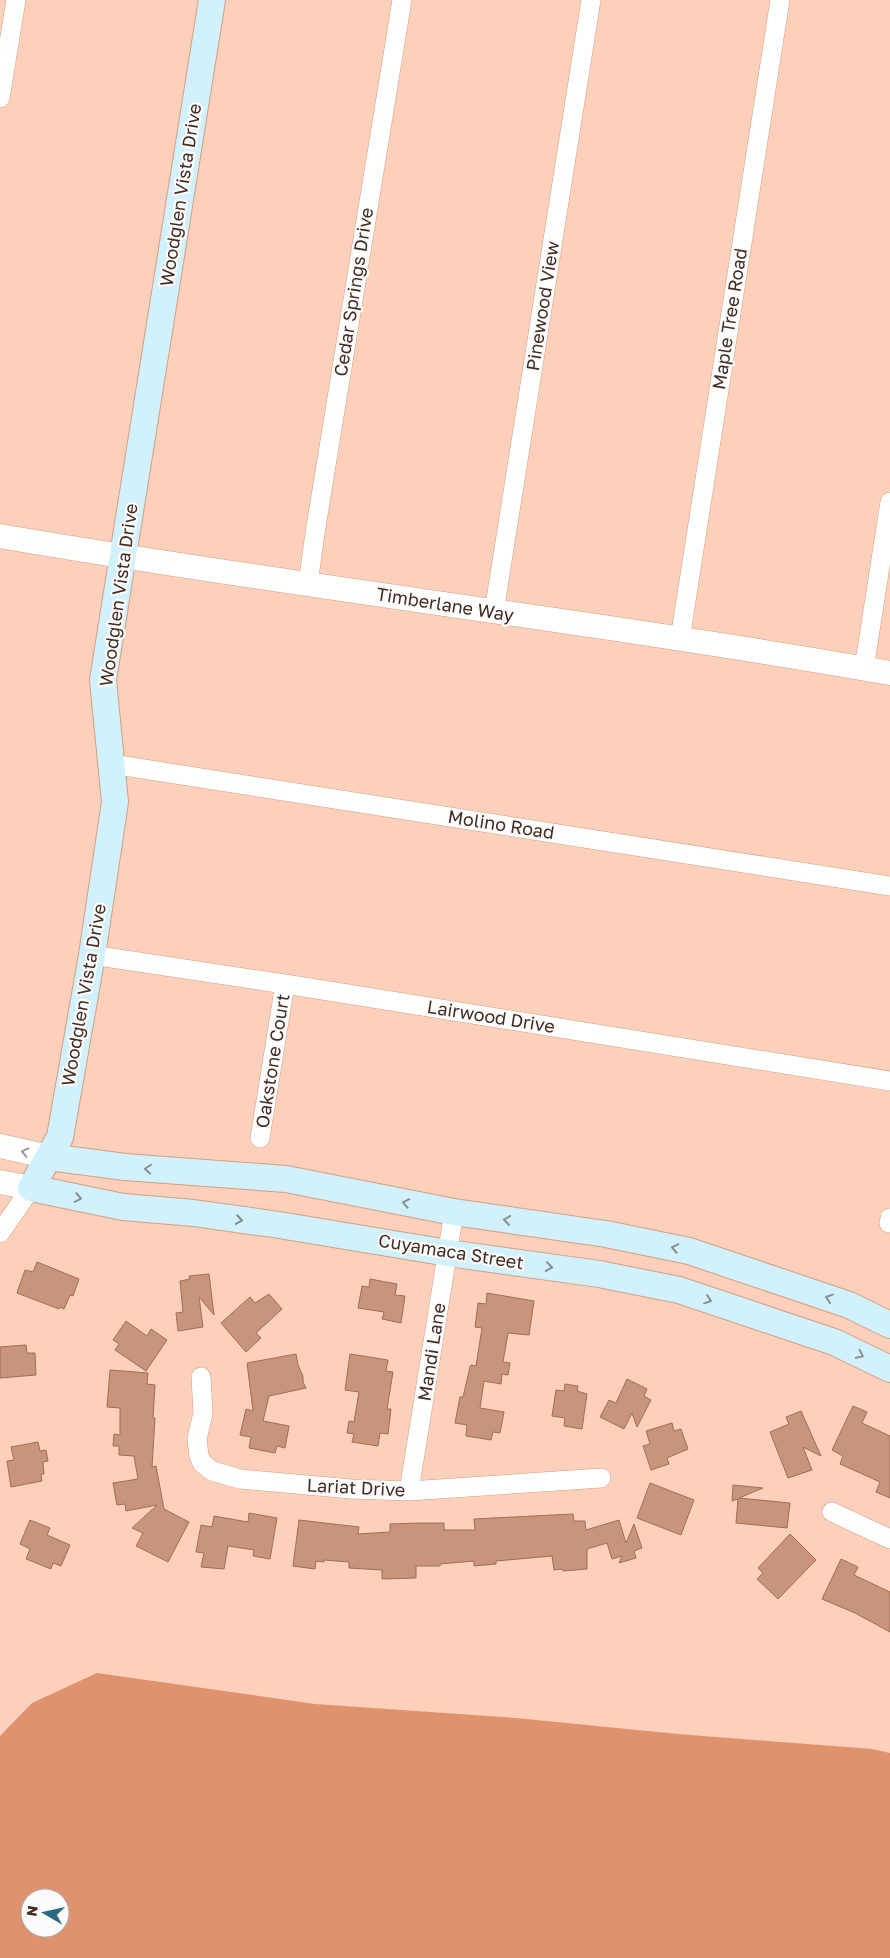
<svg xmlns="http://www.w3.org/2000/svg" width="890" height="1958" viewBox="0 0 890 1958" font-family="'Golos Text',sans-serif">
<style>
.green{fill:#de936e;fill-rule:evenodd}
.building{fill:#c8947b;stroke:#9f6e56}
.lines{fill:none;stroke-linecap:round;stroke-linejoin:round}
.minor-casing{stroke:#d39f85;stroke-width:20}
.tertiary-casing{stroke:#d39f85;stroke-width:25}
.secondary-casing{stroke:#d39f85;stroke-width:28}
.minor{stroke:#fff;stroke-width:19}
.tertiary{stroke:#fff;stroke-width:24}
.secondary{stroke:#d0f1fd;stroke-width:26}
.oneway{stroke:#a09691}
.oneway2{stroke:#898f90}
.labels{text-anchor:middle;stroke-width:4.5;stroke-linejoin:round;paint-order:stroke}
.street-label{font-size:18px;fill:#422d23;stroke:#fcfcfc}
</style>
<rect width="100%" height="100%" fill="#fcd0bb"/>
<!-- green -->
<path class="green" d="M 97,1673 L 315,1704 L 516,1718 L 678,1734 L 872,1749 L 890,1753 L 890,1958 L 0,1958 L 0,1736 L 32,1703 ZM 30,1898 L 60,1898 L 60,1928 L 30,1928 Z"/>
<!-- building -->
<path class="building" d="M 37,1262 L 79,1279 L 73,1296 L 70,1295 L 64,1309 L 60,1307 L 59,1309 L 17,1293 L 25,1270 L 33,1272 Z
M 209,1274 L 214,1315 L 199,1297 L 203,1327 L 178,1331 L 176,1313 L 183,1312 L 180,1281 L 190,1279 L 189,1276 Z
M 370,1279 L 397,1284 L 395,1295 L 405,1296 L 401,1323 L 382,1319 L 384,1312 L 358,1308 L 362,1286 L 369,1287 Z
M 487,1293 L 534,1301 L 529,1335 L 508,1333 L 503,1362 L 510,1363 L 508,1375 L 502,1374 L 501,1384 L 484,1381 L 480,1408 L 504,1412 L 500,1433 L 493,1432 L 491,1440 L 466,1436 L 467,1425 L 455,1423 L 460,1397 L 463,1397 L 470,1367 L 471,1365 L 476,1366 L 482,1328 L 475,1327 L 478,1303 L 486,1304 Z
M 269,1294 L 282,1309 L 256,1333 L 261,1338 L 246,1352 L 221,1323 L 250,1297 L 255,1303 Z
M 126,1321 L 147,1336 L 151,1329 L 167,1340 L 146,1371 L 115,1350 L 119,1344 L 113,1340 Z
M 26,1345 L 27,1353 L 35,1353 L 36,1375 L 0,1378 L 0,1347 Z
M 296,1354 L 298,1365 L 303,1376 L 303,1382 L 306,1388 L 269,1396 L 263,1421 L 289,1426 L 285,1448 L 277,1446 L 275,1453 L 249,1448 L 251,1437 L 240,1435 L 246,1409 L 253,1411 L 247,1363 Z
M 350,1354 L 388,1360 L 386,1371 L 393,1372 L 387,1409 L 391,1409 L 388,1434 L 380,1433 L 378,1446 L 352,1442 L 354,1434 L 347,1433 L 349,1421 L 354,1422 L 359,1392 L 345,1390 Z
M 110,1370 L 148,1373 L 147,1384 L 155,1385 L 153,1418 L 155,1418 L 152,1467 L 156,1466 L 164,1509 L 189,1522 L 168,1562 L 136,1546 L 143,1533 L 132,1528 L 157,1505 L 126,1511 L 125,1504 L 117,1505 L 113,1483 L 138,1479 L 134,1456 L 119,1455 L 119,1446 L 113,1446 L 114,1434 L 120,1435 L 120,1408 L 107,1407 Z
M 627,1379 L 647,1389 L 644,1396 L 651,1400 L 637,1427 L 632,1413 L 624,1429 L 600,1417 L 609,1400 L 616,1403 Z
M 565,1384 L 578,1386 L 577,1391 L 587,1394 L 582,1429 L 564,1426 L 565,1418 L 552,1416 L 556,1390 L 564,1391 Z
M 853,1406 L 867,1412 L 862,1423 L 890,1436 L 890,1498 L 876,1492 L 880,1482 L 840,1464 L 843,1456 L 832,1450 Z
M 801,1411 L 821,1456 L 803,1447 L 812,1470 L 788,1478 L 770,1432 L 789,1424 L 786,1417 Z
M 672,1423 L 674,1431 L 681,1429 L 688,1449 L 667,1458 L 669,1464 L 651,1470 L 643,1446 L 650,1444 L 646,1431 Z
M 38,1442 L 40,1451 L 46,1450 L 48,1461 L 43,1462 L 44,1474 L 41,1474 L 42,1481 L 11,1487 L 7,1461 L 14,1460 L 11,1447 Z
M 650,1483 L 694,1500 L 681,1535 L 637,1518 Z
M 733,1485 L 763,1488 L 739,1498 L 790,1503 L 787,1528 L 736,1523 L 738,1499 L 732,1501 Z
M 249,1513 L 277,1518 L 270,1559 L 253,1556 L 254,1550 L 228,1546 L 224,1569 L 201,1567 L 204,1553 L 196,1552 L 201,1525 L 212,1527 L 214,1516 L 248,1522 Z
M 573,1514 L 574,1521 L 585,1521 L 586,1530 L 619,1520 L 626,1543 L 634,1524 L 642,1548 L 634,1551 L 636,1558 L 619,1563 L 622,1556 L 612,1559 L 607,1543 L 587,1549 L 587,1569 L 563,1571 L 562,1569 L 554,1570 L 552,1556 L 496,1561 L 496,1564 L 474,1566 L 474,1561 L 440,1564 L 440,1566 L 416,1566 L 416,1578 L 382,1579 L 382,1570 L 349,1568 L 349,1562 L 324,1560 L 324,1562 L 316,1561 L 315,1569 L 293,1566 L 299,1520 L 359,1527 L 358,1534 L 390,1532 L 390,1524 L 419,1523 L 444,1523 L 444,1530 L 475,1530 L 474,1519 Z
M 30,1520 L 50,1528 L 47,1535 L 70,1545 L 61,1566 L 53,1563 L 51,1569 L 26,1559 L 30,1549 L 20,1544 Z
M 790,1534 L 816,1560 L 778,1599 L 757,1579 L 763,1573 L 758,1568 Z
M 841,1559 L 858,1567 L 854,1575 L 890,1592 L 890,1632 L 855,1613 L 822,1599 Z"/>
<g class="lines">
<!-- minor casing -->
<g class="minor-casing">
<path id="minor" d="M 0,98 L 16,0
M 308,584 L 315,533 L 402,0
M 494,612 L 591,0
M 680,639 L 780,0
M 864,669 L 890,502
M 112,764 L 890,886
M 92,955 L 304,987 L 890,1081
M 260,1138 L 285,984
M 889,1223 L 890,1218
M 0,1233 L 31,1188
M 201,1377 L 203,1413 L 197,1439 L 199,1456 L 202,1463 L 212,1471 L 240,1479 L 351,1489 L 409,1491 L 601,1478
M 409,1491 L 454,1212
M 832,1512 L 890,1539"/>
</g>
<!-- tertiary casing -->
<g class="tertiary-casing">
<path id="tertiary" d="M 0,536 C 296,587 594,621 890,673
M 0,1146 L 49,1157
M 0,1182 L 31,1188"/>
</g>
<!-- secondary casing -->
<g class="secondary-casing">
<path id="secondary" d="M 212,0 L 103,680 L 115,802 L 92,955 L 60,1137 L 31,1188 L 123,1207 L 194,1213 L 279,1225 L 448,1253 L 599,1274 L 679,1290 L 834,1342 L 890,1369
M 49,1157 L 125,1167 L 286,1179 L 454,1212 L 606,1234 L 689,1251 L 849,1305 L 890,1325"/>
</g>
<!-- minor -->
<use href="#minor" class="minor"/>
<!-- tertiary -->
<use href="#tertiary" class="tertiary"/>
<!-- secondary -->
<use href="#secondary" class="secondary"/>
</g>
<!-- one-way arrows -->
<defs><path id="oneway-chevron" d="M-2-3.5L2.5 0L-2 3.5" fill="none" stroke-width="1.6" stroke-linecap="round" stroke-linejoin="round" transform="scale(1.25)"/></defs>
<use class="oneway" href="#oneway-chevron" transform="translate(25 1152) rotate(-167)"/>
<g class="oneway2">
<use href="#oneway-chevron" transform="translate(148 1169) rotate(-175)"/>
<use href="#oneway-chevron" transform="translate(78 1198) rotate(11)"/>
<use href="#oneway-chevron" transform="translate(406 1203) rotate(-169)"/>
<use href="#oneway-chevron" transform="translate(239 1220) rotate(8)"/>
<use href="#oneway-chevron" transform="translate(507 1220) rotate(-172)"/>
<use href="#oneway-chevron" transform="translate(675 1248) rotate(-169)"/>
<use href="#oneway-chevron" transform="translate(549 1267) rotate(8)"/>
<use href="#oneway-chevron" transform="translate(829 1298) rotate(-161)"/>
<use href="#oneway-chevron" transform="translate(708 1300) rotate(19)"/>
<use href="#oneway-chevron" transform="translate(860 1355) rotate(26)"/>
</g>
<g class="labels">
<!-- street labels -->
<g class="street-label">
<text transform="translate(181 195) rotate(-81)" y="6">Woodglen Vista Drive</text>
<text transform="translate(354 292) rotate(-81)" y="6">Cedar Springs Drive</text>
<text transform="translate(543 306) rotate(-81)" y="6">Pinewood View</text>
<text transform="translate(730 319) rotate(-81)" y="6">Maple Tree Road</text>
<text transform="translate(119 595) rotate(-82)" y="6">Woodglen Vista Drive</text>
<text transform="translate(445 605) rotate(9)" y="6">Timberlane Way</text>
<text transform="translate(501 825) rotate(9)" y="6">Molino Road</text>
<text transform="translate(84 995) rotate(-80)" y="6">Woodglen Vista Drive</text>
<text transform="translate(491 1017) rotate(9)" y="6">Lairwood Drive</text>
<text transform="translate(273 1061) rotate(-81)" y="6">Oakstone Court</text>
<text transform="translate(451 1252) rotate(9)" y="6">Cuyamaca Street</text>
<text transform="translate(432 1352) rotate(-81)" y="6">Mandi Lane</text>
<text transform="translate(356 1488) rotate(3)" y="6">Lariat Drive</text>
</g>
</g>
<!-- north arrow -->
<g transform="translate(45 1913) rotate(279)"><circle r="24" fill="#fcfcfc" stroke="#b2a9a5"/>
<path d="M0-4L9 19L0 12L-9 19Z" fill="#2c687f"/>
<text y="-8" font-size="14" font-weight="bold" text-anchor="middle" fill="#422d23">N</text>
</g>
</svg>
